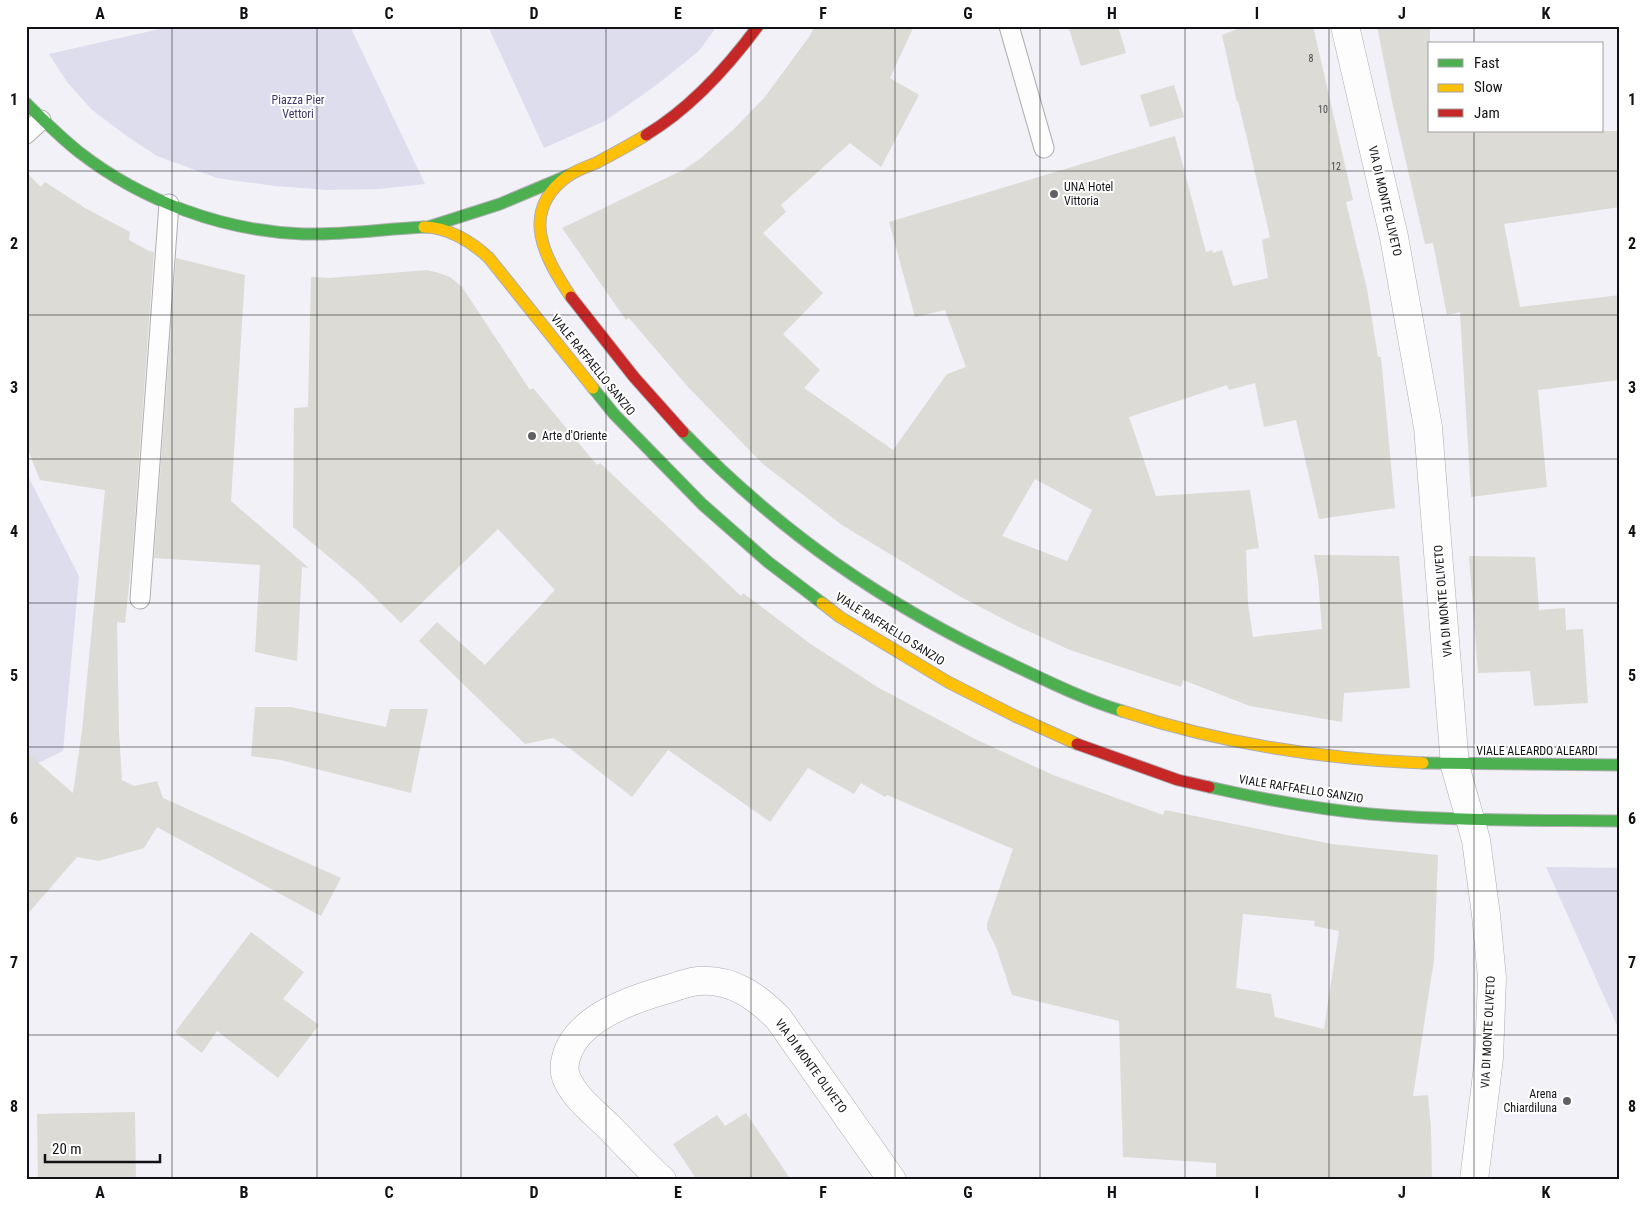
<svg xmlns="http://www.w3.org/2000/svg" width="1646" height="1206" viewBox="0 0 1646 1206" font-family="'Roboto Condensed',sans-serif">
<style>
.green{fill:#deddee}
.building{fill:#dcdbd6;fill-rule:evenodd}
.lines{fill:none;stroke-linecap:round;stroke-linejoin:round}
.lane-casing{stroke:#adadb2;stroke-width:21}
.street-casing{stroke:#adadb2;stroke-width:29}
.fast-casing{stroke:#adadb2;stroke-width:13}
.slow-casing{stroke:#adadb2;stroke-width:13}
.jam-casing{stroke:#adadb2;stroke-width:13}
.lane{stroke:#fdfdfe;stroke-width:19}
.street{stroke:#fdfdfe;stroke-width:28}
.fast{stroke:#4caf50;stroke-width:11}
.slow{stroke:#ffc107;stroke-width:11}
.jam{stroke:#c62828;stroke-width:11}
.grid{fill:none;stroke:#121216;stroke-width:1;stroke-opacity:0.55}
.poi-dot{fill:#606065;stroke:#fff;stroke-width:2}
.labels{text-anchor:middle;stroke-width:4;stroke-linejoin:round;paint-order:stroke}
.number-label{font-size:10px;fill:#444446}
.park-label{font-size:12px;fill:#3d3666;stroke:#fff}
.poi-label{font-size:12px;fill:#121216;stroke:#fff;text-anchor:start}
.street-label{font-size:12px;fill:#121216;stroke:#fff}
.neatline{fill:none;stroke:#121216;stroke-width:2}
.grid-label{font-size:16px;text-anchor:middle;font-weight:bold;fill:#121216}
</style>
<rect width="100%" height="100%" fill="#f1f1f7"/>
<!-- green -->
<path class="green" d="M 173,26 L 350,26 L 425,184 L 379,189 L 326,190 L 275,186 L 217,178 L 157,156 L 128,137 L 92,110 L 67,82 L 49,54 Z
M 488,26 L 717,26 L 699,51 L 654,87 L 605,121 L 544,148 Z
M 26,472 L 79,576 L 63,751 L 26,769 Z
M 1546,867 L 1620,868 L 1620,1032 Z"/>
<!-- building -->
<path class="building" d="M 815,26 L 914,26 L 890,78 L 919,95 L 881,167 L 850,143 L 781,205 L 786,212 L 763,233 L 823,293 L 783,334 L 820,370 L 804,388 L 893,450 L 947,374 L 966,367 L 945,310 L 915,317 L 889,222 L 1175,136 L 1206,252 L 1212,250 L 1213,253 L 1222,250 L 1233,286 L 1268,278 L 1262,240 L 1270,237 L 1249,147 L 1238,101 L 1237,102 L 1222,35 L 1245,26 L 1313,26 L 1353,200 L 1346,202 L 1367,289 L 1378,357 L 1381,357 L 1395,508 L 1319,519 L 1296,420 L 1264,427 L 1255,383 L 1229,390 L 1227,385 L 1129,417 L 1156,496 L 1250,490 L 1259,548 L 1246,550 L 1248,604 L 1253,637 L 1322,629 L 1318,579 L 1314,555 L 1399,556 L 1410,688 L 1344,693 L 1342,722 L 1250,706 L 1183,680 L 1181,687 L 1070,650 L 1015,625 L 959,596 L 842,525 L 763,464 L 688,387 L 629,318 L 626,320 L 562,228 L 685,169 L 701,158 L 734,129 L 764,98 L 809,37 ZM 1035,479 L 1092,510 L 1067,561 L 1002,536 Z
M 1068,26 L 1118,26 L 1126,53 L 1081,66 Z
M 1377,26 L 1430,26 L 1430,131 L 1620,131 L 1620,207 L 1504,224 L 1520,307 L 1620,295 L 1620,380 L 1538,390 L 1547,487 L 1471,497 L 1460,312 L 1447,315 L 1433,243 L 1425,244 L 1391,97 Z
M 1174,85 L 1184,117 L 1150,127 L 1140,95 Z
M 26,172 L 41,187 L 45,182 L 85,208 L 130,232 L 129,240 L 149,251 L 154,252 L 132,557 L 125,623 L 117,622 L 119,732 L 122,780 L 134,786 L 157,781 L 163,798 L 341,878 L 321,916 L 157,827 L 144,848 L 99,861 L 77,857 L 26,916 L 26,752 L 73,793 L 82,731 L 105,490 L 40,480 L 26,445 Z
M 176,258 L 245,275 L 231,501 L 309,568 L 302,567 L 297,661 L 255,652 L 260,565 L 154,558 Z
M 427,270 L 439,273 L 450,277 L 462,287 L 530,390 L 533,388 L 597,465 L 600,463 L 741,596 L 743,593 L 812,645 L 879,688 L 975,739 L 1053,775 L 1163,815 L 1165,810 L 1332,844 L 1438,855 L 1434,960 L 1413,1096 L 1428,1095 L 1431,1128 L 1432,1180 L 1216,1180 L 1216,1163 L 1123,1157 L 1119,1021 L 1012,995 L 996,947 L 987,929 L 987,924 L 1013,849 L 887,795 L 885,797 L 861,783 L 854,794 L 808,768 L 770,822 L 668,750 L 632,797 L 572,750 L 553,738 L 525,744 L 419,641 L 437,622 L 485,665 L 555,590 L 498,529 L 401,623 L 359,582 L 293,527 L 294,408 L 308,407 L 311,277 L 330,278 ZM 1243,914 L 1315,921 L 1314,926 L 1339,931 L 1324,1029 L 1275,1017 L 1271,994 L 1236,988 Z
M 1469,556 L 1535,557 L 1539,610 L 1565,608 L 1566,630 L 1583,629 L 1588,703 L 1534,706 L 1530,671 L 1478,673 Z
M 255,707 L 291,707 L 386,727 L 390,709 L 428,709 L 411,793 L 281,760 L 251,756 Z
M 251,932 L 304,972 L 283,999 L 319,1025 L 278,1078 L 217,1031 L 202,1053 L 175,1032 Z
M 135,1112 L 136,1180 L 38,1180 L 37,1114 Z
M 746,1113 L 791,1180 L 697,1180 L 673,1144 L 717,1115 L 725,1126 Z"/>
<g class="lines">
<!-- lane casing -->
<g class="lane-casing">
<path id="lane" d="M 1009,26 L 1044,148
M 26,134 L 41,120
M 140,599 L 169,204"/>
</g>
<!-- street casing -->
<g class="street-casing">
<path id="street" d="M 1345,26 L 1394,237 L 1428,427 L 1455,766 L 1476,840 L 1486,915 L 1492,978 L 1489,1058 L 1474,1180
M 662,1180 C 643,1163 626,1144 608,1126 C 593,1111 574,1097 566,1077 C 564,1071 564,1065 566,1058 C 576,1017 635,998 672,988 C 680,985 689,982 698,981 C 731,978 756,996 778,1018 L 892,1180"/>
</g>
<!-- fast casing -->
<g class="fast-casing">
<path id="fast" d="M 26,103 C 43,120 60,137 79,152 C 142,201 223,231 303,234 C 344,235 384,229 424,227
M 428,227 L 500,204 L 569,175
M 593,388 L 614,414 L 702,504 L 768,562 L 822,603
M 683,432 C 781,533 883,604 1011,664 C 1047,681 1083,699 1122,711
M 1423,763 L 1620,765
M 1209,787 C 1262,799 1316,809 1370,814 C 1453,821 1537,820 1620,821"/>
</g>
<!-- slow casing -->
<g class="slow-casing">
<path id="slow" d="M 424,227 C 448,227 472,242 489,258 L 593,388
M 571,297 C 545,258 518,212 568,176 C 577,170 586,167 596,163 C 613,154 630,145 646,135
M 822,603 L 840,617 L 948,682 L 1015,716 L 1077,744
M 1122,711 C 1219,743 1321,759 1423,763"/>
</g>
<!-- jam casing -->
<g class="jam-casing">
<path id="jam" d="M 646,135 C 691,108 727,68 758,26
M 571,297 L 634,377 L 683,432
M 1077,744 L 1178,780 L 1209,787"/>
</g>
<!-- lane -->
<use href="#lane" class="lane"/>
<!-- street -->
<use href="#street" class="street"/>
<!-- fast -->
<use href="#fast" class="fast"/>
<!-- slow -->
<use href="#slow" class="slow"/>
<!-- jam -->
<use href="#jam" class="jam"/>
</g>
<!-- grid -->
<path class="grid" d="M 172,26 L 172,1180M 317,26 L 317,1180M 461,26 L 461,1180M 606,26 L 606,1180M 751,26 L 751,1180M 895,26 L 895,1180M 1040,26 L 1040,1180M 1185,26 L 1185,1180M 1329,26 L 1329,1180M 1474,26 L 1474,44M 1474,131 L 1474,1180M 26,171 L 1620,171M 26,315 L 1620,315M 26,459 L 1620,459M 26,603 L 1620,603M 26,747 L 1620,747M 26,891 L 1620,891M 26,1035 L 1620,1035"/>
<!-- markers -->
<g class="poi-dot">
<circle cx="1054" cy="194" r="5"/>
<circle cx="532" cy="436" r="5"/>
<circle cx="1567" cy="1101" r="5"/>
</g>
<g class="labels">
<!-- number labels -->
<g class="number-label">
<text x="1311" y="62">8</text>
<text x="1323" y="113">10</text>
<text x="1336" y="170">12</text>
</g>
<!-- park labels -->
<g class="park-label">
<text x="298" y="104">Piazza Pier<tspan x="298" dy="14">Vettori</tspan></text>
</g>
<!-- poi labels -->
<g class="poi-label">
<text x="1064" y="191">UNA Hotel<tspan x="1064" dy="14">Vittoria</tspan></text>
<text x="542" y="440">Arte d'Oriente</text>
<text x="1557" y="1098" text-anchor="end">Arena<tspan x="1557" dy="14">Chiardiluna</tspan></text>
</g>
<!-- street labels -->
<g class="street-label">
<text transform="translate(1385 201) rotate(77)" y="4">VIA DI MONTE OLIVETO</text>
<text transform="translate(593 365) rotate(51)" y="4">VIALE RAFFAELLO SANZIO</text>
<text transform="translate(1443 601) rotate(-95)" y="4">VIA DI MONTE OLIVETO</text>
<text transform="translate(890 629) rotate(32)" y="4">VIALE RAFFAELLO SANZIO</text>
<text x="1537" y="755">VIALE ALEARDO ALEARDI</text>
<text transform="translate(1301 789) rotate(9)" y="4">VIALE RAFFAELLO SANZIO</text>
<text transform="translate(1488 1032) rotate(-87)" y="4">VIA DI MONTE OLIVETO</text>
<text transform="translate(811 1066) rotate(54)" y="4">VIA DI MONTE OLIVETO</text>
</g>
</g>
<!-- border -->
<rect width="1646" height="1206" fill="none" stroke="#ffffff" stroke-width="55"/>
<!-- legend -->
<rect x="1428" y="42" width="175" height="90" fill="#ffffff" stroke="#a0a0a2"/>
<rect x="1438" y="59" width="25" height="8" fill="#4caf50" stroke="#a0a0a2"/>
<text x="1474" y="68" font-size="15" fill="#121216">Fast</text>
<rect x="1438" y="84" width="25" height="8" fill="#ffc107" stroke="#a0a0a2"/>
<text x="1474" y="92" font-size="15" fill="#121216">Slow</text>
<rect x="1438" y="109" width="25" height="8" fill="#c62828" stroke="#a0a0a2"/>
<text x="1474" y="118" font-size="15" fill="#121216">Jam</text>
<!-- scale -->
<path d="M45 1154v8h115v-8" fill="none" stroke="#121216" stroke-width="2.5"/>
<text x="52" y="1154" font-size="15" fill="#121216" stroke="#ffffff" stroke-width="4" paint-order="stroke">20 m</text>
<rect x="28" y="28" width="1590" height="1150" class="neatline"/>
<g class="grid-label">
<text x="100" y="19">A</text>
<text x="244" y="19">B</text>
<text x="389" y="19">C</text>
<text x="534" y="19">D</text>
<text x="678" y="19">E</text>
<text x="823" y="19">F</text>
<text x="968" y="19">G</text>
<text x="1112" y="19">H</text>
<text x="1257" y="19">I</text>
<text x="1402" y="19">J</text>
<text x="1546" y="19">K</text>
<text x="14" y="105">1</text>
<text x="1632" y="105">1</text>
<text x="14" y="249">2</text>
<text x="1632" y="249">2</text>
<text x="14" y="393">3</text>
<text x="1632" y="393">3</text>
<text x="14" y="537">4</text>
<text x="1632" y="537">4</text>
<text x="14" y="681">5</text>
<text x="1632" y="681">5</text>
<text x="14" y="824">6</text>
<text x="1632" y="824">6</text>
<text x="14" y="968">7</text>
<text x="1632" y="968">7</text>
<text x="14" y="1112">8</text>
<text x="1632" y="1112">8</text>
<text x="100" y="1198">A</text>
<text x="244" y="1198">B</text>
<text x="389" y="1198">C</text>
<text x="534" y="1198">D</text>
<text x="678" y="1198">E</text>
<text x="823" y="1198">F</text>
<text x="968" y="1198">G</text>
<text x="1112" y="1198">H</text>
<text x="1257" y="1198">I</text>
<text x="1402" y="1198">J</text>
<text x="1546" y="1198">K</text>
</g>
</svg>
